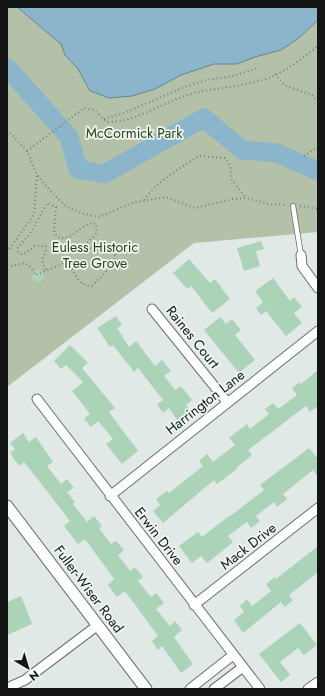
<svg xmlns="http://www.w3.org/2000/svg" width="325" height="696" viewBox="0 0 325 696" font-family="Jost,sans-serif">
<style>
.green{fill:#b3c1a8}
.water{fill:#8ab5cb;stroke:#668594}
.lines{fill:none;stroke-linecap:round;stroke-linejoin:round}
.river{stroke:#8ab5cb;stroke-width:19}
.building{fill:#abd3b8}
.service-casing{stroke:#69706e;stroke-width:6}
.minor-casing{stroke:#69706e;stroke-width:11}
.tertiary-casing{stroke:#69706e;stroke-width:13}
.path{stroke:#797e7d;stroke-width:2;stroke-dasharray:1 3;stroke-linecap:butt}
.service{stroke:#fff;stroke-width:4.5}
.minor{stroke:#fff;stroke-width:9}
.tertiary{stroke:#fff;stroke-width:11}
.labels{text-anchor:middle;stroke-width:3.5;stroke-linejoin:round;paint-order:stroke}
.park-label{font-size:14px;fill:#2b430b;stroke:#eef6f5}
.street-label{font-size:14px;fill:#131515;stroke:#eef6f5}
</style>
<rect width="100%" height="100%" fill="#e1e9e7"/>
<!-- green -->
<path class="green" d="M 7,7 L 318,7 L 318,232 L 194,243 L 7,387 Z"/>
<!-- water -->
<path class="water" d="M 17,7 L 318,7 L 318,20 L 299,38 L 281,50 L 255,57 L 237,64 L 214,64 L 181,75 L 155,89 L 132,96 L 109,98 L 90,91 L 78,69 L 65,55 L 61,44 Z"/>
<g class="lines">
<!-- river -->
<path class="river" d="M 7,67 L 69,137 L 78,169 L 104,174 L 204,118 L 242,150 L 277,153 L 318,171"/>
</g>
<!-- building -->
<path class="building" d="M 261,241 L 264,249 L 256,251 L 260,266 L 244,271 L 237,248 Z
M 189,259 L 210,283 L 215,279 L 230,299 L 212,313 L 191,286 L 187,289 L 173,273 Z
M32 276a6 6 0 1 1 12 0a6 6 0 1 1-12 0Z
M 273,278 L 290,301 L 294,297 L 302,307 L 294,313 L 302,323 L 286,336 L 266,311 L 261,315 L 256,308 L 263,302 L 255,291 Z
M 116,316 L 122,325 L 117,328 L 129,347 L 136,341 L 155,366 L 162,360 L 171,371 L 164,376 L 175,390 L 181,386 L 192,400 L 186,405 L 190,410 L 177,420 L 169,408 L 163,413 L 157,404 L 163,400 L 138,368 L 134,372 L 113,345 L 110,347 L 97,328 Z
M 220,317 L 226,324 L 232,319 L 241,330 L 235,335 L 255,360 L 239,373 L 204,330 Z
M 70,345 L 88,363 L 82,368 L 115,408 L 109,412 L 138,451 L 122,464 L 106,444 L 113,439 L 98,421 L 91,427 L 84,419 L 90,414 L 72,391 L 83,382 L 66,365 L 61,369 L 54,361 Z
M 318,370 L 318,406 L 310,412 L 306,406 L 248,450 L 252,455 L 236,468 L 237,469 L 217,484 L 214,480 L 163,523 L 153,511 L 160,505 L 156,499 L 167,491 L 169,493 L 203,466 L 199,461 L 207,454 L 213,462 L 235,445 L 229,438 L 247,424 L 250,429 L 269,414 L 265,409 L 273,403 L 278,409 L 297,395 L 292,388 L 300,382 L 301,384 Z
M 23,433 L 29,442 L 36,437 L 53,462 L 47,466 L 61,484 L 67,479 L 74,488 L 67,492 L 75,502 L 73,504 L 87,522 L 94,516 L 102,526 L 99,528 L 111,544 L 116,541 L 124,550 L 118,555 L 130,571 L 135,567 L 143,577 L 138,581 L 151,597 L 156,593 L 164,603 L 156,609 L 170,626 L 175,621 L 182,630 L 174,637 L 193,664 L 181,673 L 162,646 L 158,650 L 152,641 L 158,636 L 125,591 L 117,597 L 108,585 L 114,579 L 85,539 L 78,544 L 64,526 L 70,521 L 43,486 L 24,462 L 19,466 L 10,453 L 15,449 L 10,443 Z
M 309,448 L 318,459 L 318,477 L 313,470 L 283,494 L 287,499 L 277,507 L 274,502 L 256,516 L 260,521 L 251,528 L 247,522 L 228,536 L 233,542 L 216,556 L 207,563 L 201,556 L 192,563 L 179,546 L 198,532 L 202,537 L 229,516 L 229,517 L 264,490 L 260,485 Z
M 318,546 L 318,572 L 289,595 L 293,600 L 285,607 L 281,602 L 243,633 L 234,620 L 244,612 L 240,606 L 247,599 L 252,606 L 271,591 L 266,584 L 275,577 L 276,579 Z
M 21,596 L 32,624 L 7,635 L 7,602 Z
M 300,623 L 317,645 L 304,655 L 298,648 L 280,662 L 290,675 L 281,682 L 259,654 Z"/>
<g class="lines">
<!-- service casing -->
<g class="service-casing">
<path id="service" d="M 293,206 L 301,255"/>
</g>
<!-- minor casing -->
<g class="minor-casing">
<path id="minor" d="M 301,255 L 302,266 L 318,288
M 152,309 L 227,402
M 37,399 L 260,689
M 110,496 L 318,331
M 194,605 L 318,508
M 7,688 L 25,680 L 98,625
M 190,689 L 233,655
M 214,689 L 243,667
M 308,689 L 318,682"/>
</g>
<!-- tertiary casing -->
<g class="tertiary-casing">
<path id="tertiary" d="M 7,506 L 146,689"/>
</g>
<!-- path -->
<path class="path" d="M 275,74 L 284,85 L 312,95 L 318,102
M 104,119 L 124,113 L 187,86 L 207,80 L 233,76 L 258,68
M 7,130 L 27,151 L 37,175 L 53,194 L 67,207 L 82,213 L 99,217 L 132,203 L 165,197 L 195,208 L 233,199 L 246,198 L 269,204 L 286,205
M 27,151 L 84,108 L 94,110 L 107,122 C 136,122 160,104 187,95 C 210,88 235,88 258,81 C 281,76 300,60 318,46
M 304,156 L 318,147
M 144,200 C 157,181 179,169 199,156 L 225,158 L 230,165 L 232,180 L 246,198
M 300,206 L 318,209
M 7,252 L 34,215 L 37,175
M 7,267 L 25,263 L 31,267 L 35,275 L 65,263 C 77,268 73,285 92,286 L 114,264 L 115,255 L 108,249 L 91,250 L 86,244 L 97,233 L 96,224 L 92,223 C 79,226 69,244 56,236 L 54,230 L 56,207 L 47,203 L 30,234 L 18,247 L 18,252 L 21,254 L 26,253 L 35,246 L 46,246 L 46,250 L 42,261 L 46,270"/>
<!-- service -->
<use href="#service" class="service"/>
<!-- minor -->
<use href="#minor" class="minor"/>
<!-- tertiary -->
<use href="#tertiary" class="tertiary"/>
</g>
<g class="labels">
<!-- park labels -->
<g class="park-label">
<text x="134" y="138">McCormick Park</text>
<text x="95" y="252">Euless Historic<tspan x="95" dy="16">Tree Grove</tspan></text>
</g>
<!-- street labels -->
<g class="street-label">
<text transform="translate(193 337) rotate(51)" y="5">Raines Court</text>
<text transform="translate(205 402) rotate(-38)" y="5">Harrington Lane</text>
<text transform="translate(159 536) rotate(52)" y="5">Erwin Drive</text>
<text transform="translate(248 546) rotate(-38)" y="5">Mack Drive</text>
<text transform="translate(89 589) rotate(53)" y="5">Fuller-Wiser Road</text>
</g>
</g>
<!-- border -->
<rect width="325" height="696" fill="none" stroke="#131515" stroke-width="16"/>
<!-- north arrow -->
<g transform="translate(28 668) rotate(142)" stroke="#eef6f5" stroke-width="3" paint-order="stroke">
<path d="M0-3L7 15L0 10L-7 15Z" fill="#131515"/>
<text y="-6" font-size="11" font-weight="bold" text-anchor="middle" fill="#131515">N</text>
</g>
</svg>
